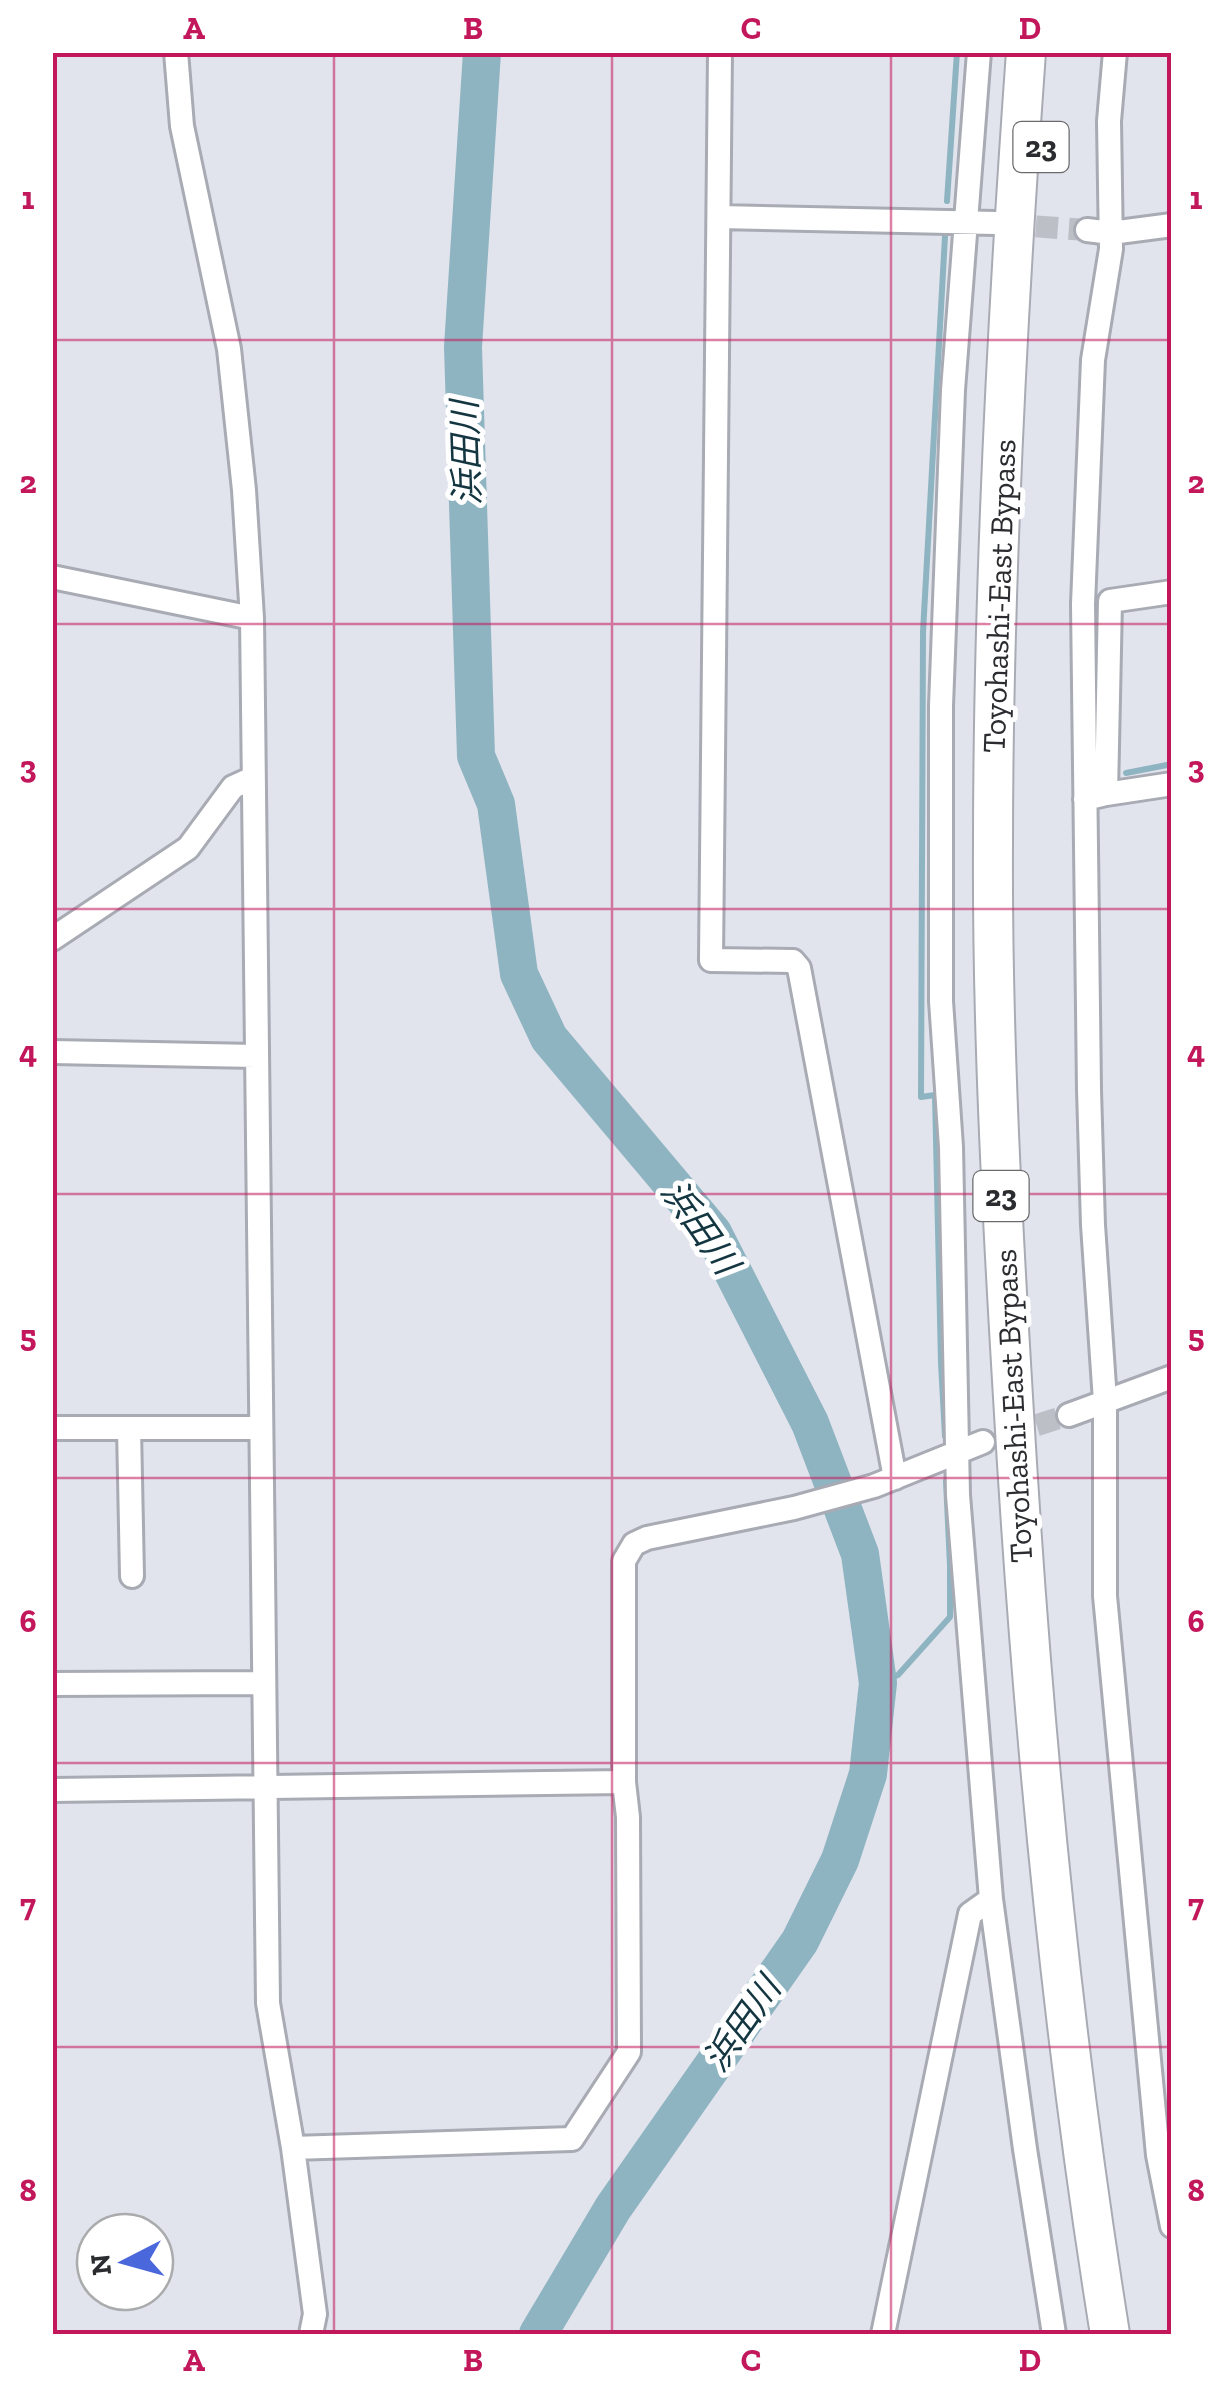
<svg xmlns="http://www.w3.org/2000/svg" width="1224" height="2387" viewBox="0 0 1224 2387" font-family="'Zilla Slab','Noto Sans JP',serif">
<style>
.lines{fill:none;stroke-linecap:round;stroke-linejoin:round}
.stream{stroke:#8fb4c1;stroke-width:6}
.river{stroke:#8fb4c1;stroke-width:38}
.minor-tunnel{stroke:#bdbfc7;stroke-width:22;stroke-dasharray:22 11;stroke-linecap:butt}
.minor-casing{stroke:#a8abb3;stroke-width:28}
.trunk-casing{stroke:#a8abb3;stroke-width:42}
.minor{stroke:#fff;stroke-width:22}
.trunk{stroke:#fff;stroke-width:38}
.grid{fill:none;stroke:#c2185b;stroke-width:2.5;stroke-opacity:0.55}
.labels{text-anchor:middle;stroke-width:10;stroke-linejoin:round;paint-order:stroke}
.shield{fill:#fff;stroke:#6b6b6d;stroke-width:2.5}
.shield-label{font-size:30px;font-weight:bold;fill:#2b2c2f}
.street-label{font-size:32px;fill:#2b2c2f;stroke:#fff}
.water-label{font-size:35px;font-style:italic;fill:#133641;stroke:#fff}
.neatline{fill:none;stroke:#c2185b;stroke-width:4}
.grid-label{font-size:32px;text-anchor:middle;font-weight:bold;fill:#c2185b}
</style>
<rect width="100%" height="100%" fill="#e1e4ed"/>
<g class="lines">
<!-- stream -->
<path class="stream" d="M 947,201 L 957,52
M 1126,773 L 1172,764
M 945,1436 L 941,1363 L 935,1095 L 921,1097 L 923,632 L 945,236
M 878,1683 L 898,1675 L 950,1617 L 950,1565 L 946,1481"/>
<!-- river -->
<path class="river" d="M 482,52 L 463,347 L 476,756 L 496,804 L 519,974 L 549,1038 L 713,1233 L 810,1423 L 860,1554 L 878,1683 L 868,1774 L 840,1860 L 800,1941 L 613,2208 L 538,2334"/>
<!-- minor-tunnel -->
<path class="minor-tunnel" d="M 1003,224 L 1087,230
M 1005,1435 L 1069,1415"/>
<!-- minor casing -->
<g class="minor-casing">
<path id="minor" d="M 176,52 L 182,126 L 229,349 L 244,490 L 252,618 L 268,2003 L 293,2148 L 315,2314 L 311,2334
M 720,52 L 711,960 L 793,961 L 799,968 L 895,1478
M 979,52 L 953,390 L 941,706 L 941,1001 L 951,1147 L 958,1495 L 991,1899 L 1025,2149 L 1054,2334
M 1115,52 L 1109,121 L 1111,249 L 1093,360 L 1083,604 L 1089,1090 L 1093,1225 L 1105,1401 L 1105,1596 L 1158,2155 L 1172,2226
M 719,217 L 995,223
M 1087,230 L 1111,233 L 1172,225
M 52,577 L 252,618
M 1106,794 L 1172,784
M 1085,799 L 1106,794 L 1110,601 L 1172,592
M 52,939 L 188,848 L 233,787 L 253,778
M 52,1052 L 257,1056
M 1069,1415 L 1172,1377
M 52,1428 L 261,1428
M 129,1428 L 132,1576
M 52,1684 L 264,1683
M 52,1790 L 624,1782
M 293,2148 L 572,2139 L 629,2052 L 628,1817 L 624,1782 L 624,1561 L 634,1544 L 647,1538 L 794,1508 L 874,1486 L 983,1442
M 883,2334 L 970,1914 L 991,1899"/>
</g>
<!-- trunk casing -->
<g class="trunk-casing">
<path id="trunk" d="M 1026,52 C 1007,316 993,581 993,845 C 992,1029 1002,1213 1013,1397 C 1031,1710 1060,2024 1110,2334"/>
</g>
<!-- minor -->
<use href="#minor" class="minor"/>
<!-- trunk -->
<use href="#trunk" class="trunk"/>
</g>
<!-- grid -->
<path class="grid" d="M 334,52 L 334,2334M 612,52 L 612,2334M 891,52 L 891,2334M 52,340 L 1172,340M 52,624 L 1172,624M 52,909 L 1172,909M 52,1194 L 1172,1194M 52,1478 L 1172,1478M 52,1763 L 1172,1763M 52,2047 L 1172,2047"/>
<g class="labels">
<!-- shield labels -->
<g class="shield">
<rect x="1013.5" y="122" width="55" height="50" rx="8"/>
<rect x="973.5" y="1171" width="55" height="50" rx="8"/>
</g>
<g class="shield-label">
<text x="1041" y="157">23</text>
<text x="1001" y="1206">23</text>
</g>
<!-- street labels -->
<g class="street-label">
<text transform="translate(999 596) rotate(-88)" y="11">Toyohashi-East Bypass</text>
<text transform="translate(1013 1406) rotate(-93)" y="11">Toyohashi-East Bypass</text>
</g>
<!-- water labels -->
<g class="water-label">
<text transform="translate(466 453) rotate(-92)" y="12">浜田川</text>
<text transform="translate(700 1227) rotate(55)" y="12">浜田川</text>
<text transform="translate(742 2024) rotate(-55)" y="12">浜田川</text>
</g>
</g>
<!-- border -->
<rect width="1224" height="2387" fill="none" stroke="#ffffff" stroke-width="110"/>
<!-- north arrow -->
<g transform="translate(125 2262) rotate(264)"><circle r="48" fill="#ffffff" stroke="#aaabac" stroke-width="2.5"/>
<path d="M0-8L18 38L0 25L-18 38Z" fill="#4a68db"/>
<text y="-15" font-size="28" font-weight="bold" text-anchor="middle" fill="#2b2c2f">N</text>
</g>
<rect x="55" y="55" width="1114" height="2277" class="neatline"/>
<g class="grid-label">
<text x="194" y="39">A</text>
<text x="473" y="39">B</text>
<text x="751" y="39">C</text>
<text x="1030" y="39">D</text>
<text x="28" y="209">1</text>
<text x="1196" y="209">1</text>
<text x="28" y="493">2</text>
<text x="1196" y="493">2</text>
<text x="28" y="778">3</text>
<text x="1196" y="778">3</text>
<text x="28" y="1063">4</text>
<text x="1196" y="1063">4</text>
<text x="28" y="1347">5</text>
<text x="1196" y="1347">5</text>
<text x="28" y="1632">6</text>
<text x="1196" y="1632">6</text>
<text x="28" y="1916">7</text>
<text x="1196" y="1916">7</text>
<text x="28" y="2201">8</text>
<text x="1196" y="2201">8</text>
<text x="194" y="2371">A</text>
<text x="473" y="2371">B</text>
<text x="751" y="2371">C</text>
<text x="1030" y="2371">D</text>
</g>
</svg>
